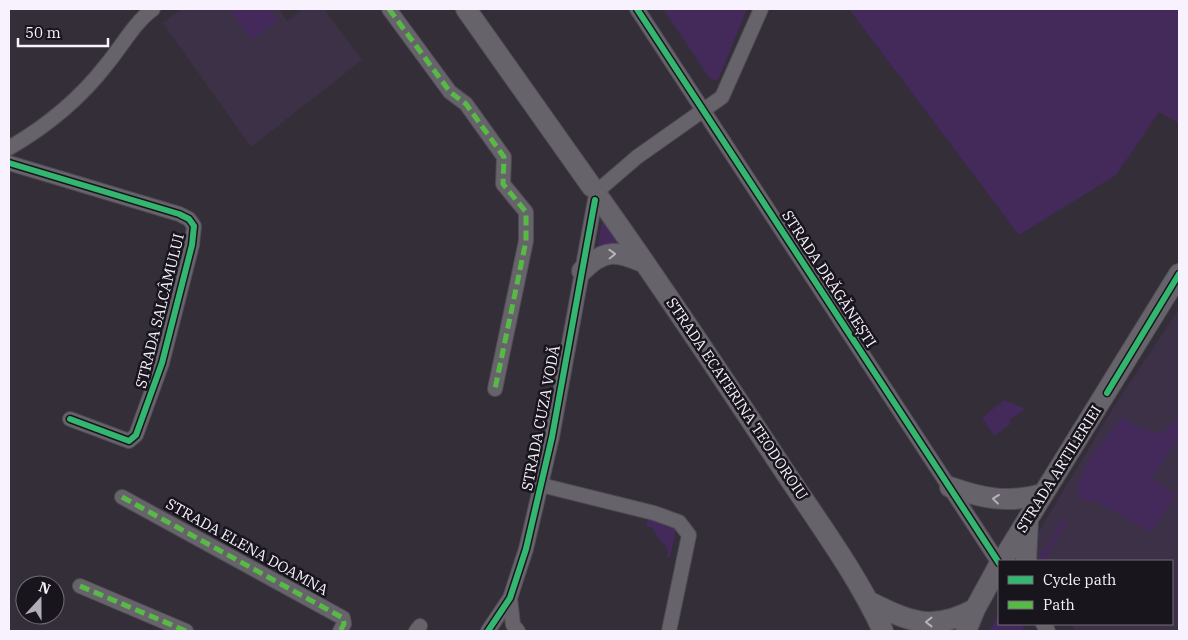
<svg xmlns="http://www.w3.org/2000/svg" width="1188" height="640" viewBox="0 0 1188 640" font-family="'IBM Plex Serif',serif">
<style>
.built{fill:#3d3148}
.green{fill:#432a5b}
.lines{fill:none;stroke-linecap:round;stroke-linejoin:round}
.minor-casing{stroke:#504c54;stroke-width:16}
.secondary-casing{stroke:#504c54;stroke-width:22}
.minor{stroke:#66636a;stroke-width:14}
.secondary{stroke:#66636a;stroke-width:20}
.quiet{stroke:#58b947;stroke-width:5;stroke-dasharray:10 5;stroke-linecap:butt}
.cycleway-casing{stroke:#19151d;stroke-width:9}
.cycleway{stroke:#33b770;stroke-width:6}
.oneway{stroke:#b6b2bb}
.labels{text-anchor:middle;stroke-width:5;stroke-linejoin:round;paint-order:stroke}
.street-label{font-size:15px;fill:#f7f2fe;stroke:#19151d}
</style>
<rect width="100%" height="100%" fill="#332e38"/>
<!-- built -->
<path class="built" d="M 182,9 L 279,9 L 287,21 L 302,9 L 324,9 L 362,60 L 251,147 L 163,23 Z
M 1179,309 L 1179,631 L 1076,631 L 1070,624 L 1172,624 L 1172,561 L 1021,561 L 1117,402 Z"/>
<!-- green -->
<path class="green" d="M 229,9 L 269,9 L 278,20 L 252,40 Z
M 663,9 L 747,9 L 718,80 L 710,79 Z
M 849,9 L 1179,9 L 1179,123 L 1159,112 L 1116,175 L 1019,235 Z
M 604,215 L 627,246 L 595,255 Z
M 1004,400 L 1026,409 L 1009,420 L 1011,424 L 994,436 L 982,418 Z
M 1122,417 L 1138,427 L 1161,434 L 1179,418 L 1179,437 L 1152,479 L 1175,495 L 1152,533 L 1094,500 L 1089,503 L 1078,496 C 1075,469 1108,438 1122,417 Z
M 648,517 L 672,526 L 676,530 L 670,558 L 667,557 L 668,550 L 664,543 L 662,544 L 652,528 L 646,526 Z
M 1062,519 L 1068,519 L 1047,555 L 1047,561 L 1040,561 L 1042,550 L 1046,549 Z
M 999,614 L 999,624 L 1020,624 L 1027,631 L 989,631 Z"/>
<g class="lines">
<!-- minor casing -->
<g class="minor-casing">
<path id="minor" d="M 389,9 L 450,92 L 466,104 L 504,157 L 503,184 L 526,212 L 526,241 L 495,389
M 637,9 L 999,563
M 9,148 C 47,126 80,99 107,64 C 122,46 134,23 153,9
M 9,163 L 179,214 L 189,219 L 194,226 L 192,245 L 162,363 L 136,435 L 129,441 L 70,419
M 601,188 L 637,157 L 722,97 L 761,9
M 541,485 L 654,513 L 679,522 L 689,535 L 669,631
M 122,497 L 343,618 L 344,624 L 340,631
M 80,586 L 186,631
M 510,598 L 513,625 L 518,631
M 1043,624 L 1048,631
M 416,631 L 420,626
M 488,631 L 510,598 L 526,549 L 552,437 L 595,200"/>
</g>
<!-- secondary casing -->
<g class="secondary-casing">
<path id="secondary" d="M 466,9 L 592,187
M 600,199 C 662,286 721,375 779,463 C 815,518 856,572 883,631
M 582,271 C 605,248 617,251 645,263
M 950,487 C 981,498 1009,504 1042,494
M 1002,561 L 1179,274
M 1026,561 L 1028,521
M 870,602 C 910,622 933,632 975,609
M 966,631 L 975,609 L 999,565"/>
</g>
<!-- minor -->
<use href="#minor" class="minor"/>
<!-- secondary -->
<use href="#secondary" class="secondary"/>
<!-- quiet -->
<path class="quiet" d="M 389,9 L 450,92 L 466,104 L 504,157 L 503,184 L 526,212 L 526,241 L 495,389
M 122,497 L 343,618 L 344,624 L 340,631
M 80,586 L 186,631"/>
<!-- cycleway casing -->
<g class="cycleway-casing">
<path id="cycleway" d="M 637,9 L 999,563
M 9,163 L 179,214 L 189,219 L 194,226 L 192,245 L 162,363 L 136,435 L 129,441 L 70,419
M 1107,393 L 1179,274
M 488,631 L 510,598 L 526,549 L 552,437 L 595,200"/>
</g>
<!-- cycleway -->
<use href="#cycleway" class="cycleway"/>
</g>
<!-- one-way arrows -->
<defs><path id="oneway-chevron" d="M-2-3.5L2.5 0L-2 3.5" fill="none" stroke-width="1.6" stroke-linecap="round" stroke-linejoin="round" transform="scale(1.25)"/></defs>
<g class="oneway">
<use href="#oneway-chevron" transform="translate(612 254) rotate(-2)"/>
<use href="#oneway-chevron" transform="translate(996 499) rotate(-173)"/>
<use href="#oneway-chevron" transform="translate(929 622) rotate(180)"/>
</g>
<g class="labels">
<!-- street labels -->
<g class="street-label">
<text transform="translate(829 279) rotate(57)" y="5">STRADA DRĂGĂNEȘTI</text>
<text transform="translate(160 311) rotate(-76)" y="5">STRADA SALCÂMULUI</text>
<text transform="translate(737 399) rotate(56)" y="5">STRADA ECATERINA TEODOROIU</text>
<text transform="translate(541 418) rotate(-79)" y="5">STRADA CUZA VODĂ</text>
<text transform="translate(1059 469) rotate(-58)" y="5">STRADA ARTILERIEI</text>
<text transform="translate(247 547) rotate(29)" y="5">STRADA ELENA DOAMNA</text>
</g>
</g>
<!-- border -->
<rect width="1188" height="640" fill="none" stroke="#f7f2fe" stroke-width="20"/>
<!-- legend -->
<rect x="998" y="560" width="175" height="65" fill="#19151d" stroke="#726d77"/>
<rect x="1008" y="576" width="25" height="8" fill="#33b770" stroke="#726d77"/>
<text x="1043" y="585" font-size="15" fill="#f7f2fe">Cycle path</text>
<rect x="1008" y="601" width="25" height="8" fill="#58b947" stroke="#726d77"/>
<text x="1043" y="610" font-size="15" fill="#f7f2fe">Path</text>
<!-- north arrow -->
<g transform="translate(40 600) rotate(21)"><circle r="24" fill="#19151d" stroke="#726d77"/>
<path d="M0-4L9 19L0 12L-9 19Z" fill="#b2adb9"/>
<text y="-8" font-size="14" font-weight="bold" text-anchor="middle" fill="#f7f2fe">N</text>
</g>
<!-- scale -->
<path d="M18 38v8h90v-8" fill="none" stroke="#f7f2fe" stroke-width="2.5"/>
<text x="25" y="38" font-size="15" fill="#f7f2fe" stroke="#19151d" stroke-width="4" paint-order="stroke">50 m</text>
</svg>
